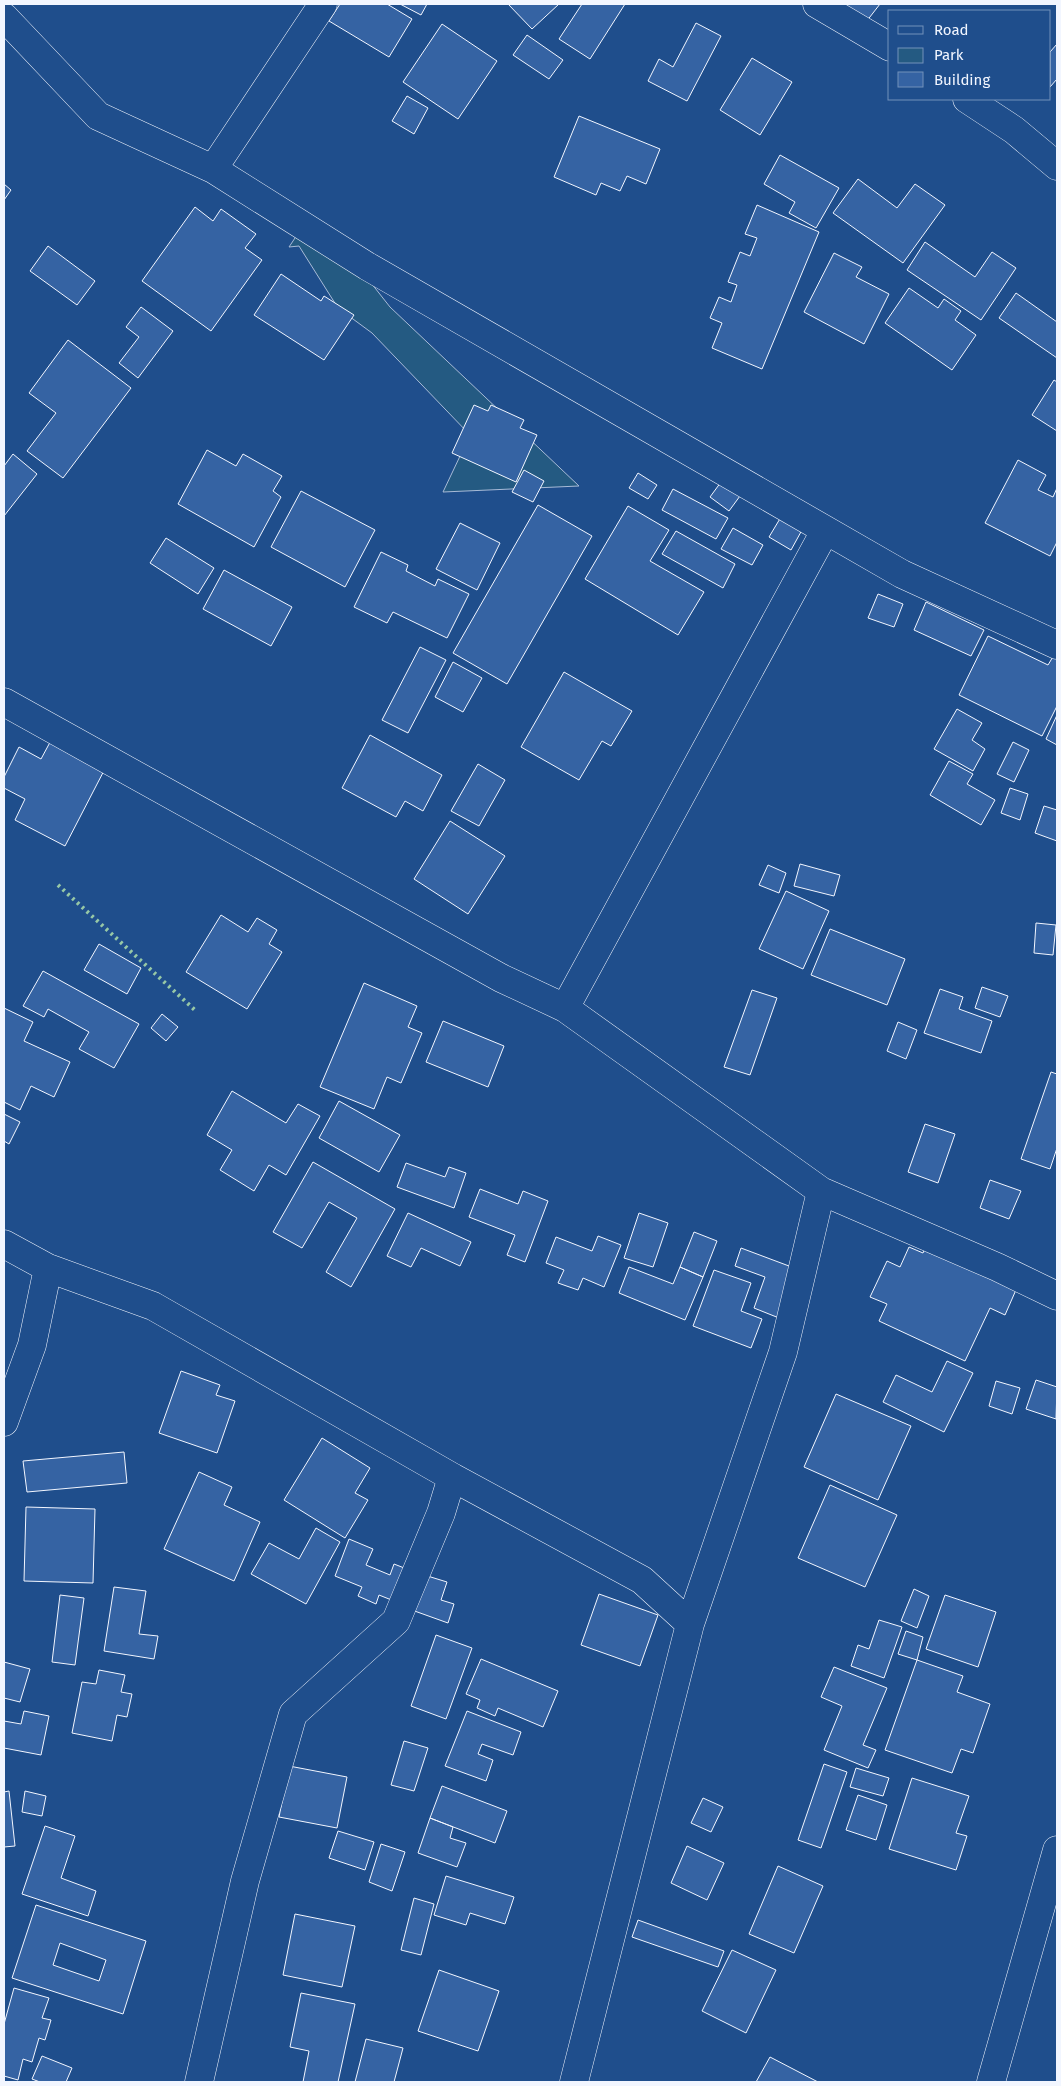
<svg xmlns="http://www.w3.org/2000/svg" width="1061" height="2086" viewBox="0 0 1061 2086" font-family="'Fira Sans',sans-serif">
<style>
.green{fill:#245a82;stroke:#a8bbd7}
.building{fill:#3563a3;stroke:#f2f6ff;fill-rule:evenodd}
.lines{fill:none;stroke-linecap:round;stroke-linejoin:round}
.street-casing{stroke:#f2f6ff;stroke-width:29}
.street{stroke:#1f4e8c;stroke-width:28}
.hedge{stroke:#97c8a6;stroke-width:4;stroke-dasharray:2.5 4;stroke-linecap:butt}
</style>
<rect width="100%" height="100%" fill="#1f4e8c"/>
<!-- green -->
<path class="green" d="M 301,229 L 364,274 L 390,307 L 579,486 L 443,492 L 470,435 L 372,333 L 338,308 L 299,246 L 289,247 Z"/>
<!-- building -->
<path class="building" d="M 340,4 L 387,4 L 412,19 L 389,57 L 329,21 Z
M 400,4 L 427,4 L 421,15 Z
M 508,4 L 559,4 L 532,29 Z
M 582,4 L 625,4 L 590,59 L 559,39 Z
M 842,4 L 880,4 L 866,22 Z
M 696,23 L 721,36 L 687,101 L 648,81 L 659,59 L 673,67 Z
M 442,24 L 497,61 L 458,119 L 403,82 Z
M 527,35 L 563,60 L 549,79 L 513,55 Z
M 1057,44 L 1057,79 L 1050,87 L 1050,52 Z
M 752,58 L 792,82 L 760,135 L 720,110 Z
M 407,96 L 428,108 L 414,134 L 392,121 Z
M 579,116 L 660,149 L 646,184 L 627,176 L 620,191 L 601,183 L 596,195 L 554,177 Z
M 780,155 L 839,188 L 816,228 L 789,213 L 795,202 L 764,184 Z
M 858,179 L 897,208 L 915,184 L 945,205 L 903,263 L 833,213 Z
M 4,184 L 11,190 L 4,200 Z
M 757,205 L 819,232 L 762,369 L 712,348 L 722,323 L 710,318 L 719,297 L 731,302 L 737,285 L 728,282 L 740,252 L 750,256 L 757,238 L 745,234 Z
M 195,207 L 213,221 L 221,209 L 256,234 L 245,248 L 262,260 L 211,331 L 142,281 Z
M 925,242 L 975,277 L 992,252 L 1016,268 L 981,320 L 907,270 Z
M 48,246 L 95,281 L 77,305 L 30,271 Z
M 834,253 L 862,267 L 856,277 L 889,294 L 864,344 L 804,312 Z
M 281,274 L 321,301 L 324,296 L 354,315 L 324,360 L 254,315 Z
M 909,288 L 938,308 L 944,299 L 961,311 L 955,320 L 976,335 L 952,370 L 885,323 Z
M 1016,293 L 1057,322 L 1057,358 L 999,318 Z
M 141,307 L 173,331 L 138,378 L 119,363 L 139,337 L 126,327 Z
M 68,340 L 131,388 L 63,478 L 27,451 L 56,413 L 29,393 Z
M 1054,380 L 1057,382 L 1057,431 L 1032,415 Z
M 474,405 L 488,411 L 491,405 L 524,420 L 520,428 L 537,435 L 516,482 L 452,453 Z
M 207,450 L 236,466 L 243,454 L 282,476 L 273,491 L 281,497 L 254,547 L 178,504 Z
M 13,454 L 37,474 L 4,516 L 4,466 Z
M 1018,460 L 1046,475 L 1038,490 L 1053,497 L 1057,488 L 1057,542 L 1050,556 L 985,523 Z
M 524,470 L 544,481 L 533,502 L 512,492 Z
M 638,473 L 657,485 L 648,499 L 629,488 Z
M 721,482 L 740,496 L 729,511 L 710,497 Z
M 673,489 L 728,518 L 716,539 L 662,510 Z
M 301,491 L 375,530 L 345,587 L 271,547 Z
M 538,505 L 592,536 L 507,684 L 453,653 Z
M 628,506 L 669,530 L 650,561 L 704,592 L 678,635 L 585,579 Z
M 781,517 L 802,530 L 791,550 L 769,537 Z
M 460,523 L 500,543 L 477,590 L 436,569 Z
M 733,528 L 763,545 L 752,565 L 721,549 Z
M 676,531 L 735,564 L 723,588 L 662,554 Z
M 166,538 L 214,568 L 198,594 L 150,563 Z
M 381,552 L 408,565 L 406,571 L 435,586 L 438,579 L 469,594 L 447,638 L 393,612 L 387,623 L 354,607 Z
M 224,570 L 292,607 L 271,646 L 203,609 Z
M 878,594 L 903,604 L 894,627 L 868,618 Z
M 926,602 L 984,630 L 971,656 L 914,630 Z
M 988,636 L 1048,665 L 1057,650 L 1057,706 L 1042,736 L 959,695 Z
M 420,647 L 446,660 L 408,733 L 382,720 Z
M 453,662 L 482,678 L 463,712 L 435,697 Z
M 564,672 L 632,711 L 611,746 L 602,741 L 579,780 L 521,747 Z
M 957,709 L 982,723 L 972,740 L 985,749 L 973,771 L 934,749 Z
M 1057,715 L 1057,745 L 1046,739 Z
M 55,733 L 109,761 L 65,846 L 15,820 L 25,799 L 4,788 L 4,777 L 19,747 L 41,759 Z
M 370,735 L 442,775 L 423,811 L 405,801 L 396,817 L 342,788 Z
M 1013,742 L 1029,750 L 1014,782 L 997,774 Z
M 949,761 L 973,774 L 967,784 L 995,800 L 981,825 L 930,795 Z
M 478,764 L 505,780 L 479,826 L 451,811 Z
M 1010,788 L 1028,794 L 1020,820 L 1001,813 Z
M 1044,806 L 1057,810 L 1057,841 L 1035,833 Z
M 450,821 L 505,856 L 468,914 L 414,879 Z
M 800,864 L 840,875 L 834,896 L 794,886 Z
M 768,865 L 786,873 L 779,893 L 759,885 Z
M 786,891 L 829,911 L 803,969 L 759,949 Z
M 221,915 L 248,932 L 257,918 L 277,930 L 269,944 L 282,952 L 247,1009 L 186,972 Z
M 1036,923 L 1056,925 L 1053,955 L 1034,953 Z
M 830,929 L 905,959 L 887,1005 L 811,975 Z
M 99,944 L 141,968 L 127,994 L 84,970 Z
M 43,971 L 139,1024 L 114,1068 L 79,1049 L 89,1032 L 48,1009 L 44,1017 L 23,1006 Z
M 364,983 L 417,1006 L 408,1027 L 422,1033 L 401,1083 L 387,1077 L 374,1109 L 320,1087 Z
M 982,987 L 1008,996 L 1000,1017 L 975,1008 Z
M 940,989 L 963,997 L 959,1009 L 992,1021 L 981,1053 L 924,1033 Z
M 752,990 L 777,998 L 750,1075 L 724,1067 Z
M 4,1008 L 33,1022 L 24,1041 L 70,1062 L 54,1097 L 31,1086 L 20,1110 L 4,1102 Z
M 162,1014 L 178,1027 L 166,1041 L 151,1028 Z
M 443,1021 L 504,1046 L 488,1087 L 426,1062 Z
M 898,1022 L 917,1030 L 906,1059 L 887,1051 Z
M 1051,1072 L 1057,1074 L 1057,1148 L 1050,1169 L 1021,1159 Z
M 232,1091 L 286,1123 L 298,1104 L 320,1116 L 286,1175 L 269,1165 L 254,1191 L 220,1170 L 232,1150 L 207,1135 Z
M 339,1101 L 400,1135 L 379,1172 L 319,1138 Z
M 4,1114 L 20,1122 L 9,1144 L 4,1141 Z
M 925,1124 L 955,1134 L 938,1183 L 908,1172 Z
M 313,1162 L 395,1209 L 351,1287 L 326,1272 L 357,1218 L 329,1202 L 302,1248 L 273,1232 Z
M 406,1163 L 445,1177 L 449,1167 L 466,1173 L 454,1208 L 397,1187 Z
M 990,1180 L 1021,1191 L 1009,1219 L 980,1208 Z
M 480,1189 L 518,1204 L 523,1191 L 548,1201 L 525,1262 L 507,1255 L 515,1235 L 469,1217 Z
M 408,1213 L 471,1242 L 460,1266 L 421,1248 L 411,1267 L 387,1256 Z
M 639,1213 L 668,1223 L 653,1267 L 624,1258 Z
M 694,1232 L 717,1241 L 703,1277 L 680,1267 Z
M 598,1236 L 621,1245 L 604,1287 L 583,1278 L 578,1290 L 558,1283 L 564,1270 L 546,1263 L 556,1237 L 592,1251 Z
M 928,1241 L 1019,1283 L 1005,1315 L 990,1308 L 965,1361 L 879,1321 L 887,1304 L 870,1297 L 887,1261 L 900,1267 L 909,1247 L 923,1253 Z
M 741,1248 L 797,1269 L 779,1318 L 754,1308 L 765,1277 L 735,1266 Z
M 629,1267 L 673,1284 L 680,1267 L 703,1277 L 685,1320 L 619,1293 Z
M 714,1270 L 751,1283 L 741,1311 L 762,1319 L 751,1348 L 693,1326 Z
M 947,1361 L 973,1373 L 944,1432 L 883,1402 L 896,1375 L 932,1392 Z
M 181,1371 L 220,1385 L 216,1395 L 235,1401 L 217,1453 L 159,1433 Z
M 1036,1380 L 1057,1387 L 1056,1419 L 1026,1409 Z
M 996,1381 L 1020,1388 L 1012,1414 L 989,1406 Z
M 836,1394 L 911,1426 L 878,1500 L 804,1467 Z
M 322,1438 L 370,1468 L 355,1493 L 368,1500 L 345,1538 L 284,1500 Z
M 124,1452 L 127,1483 L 27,1492 L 23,1461 Z
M 199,1472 L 232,1487 L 224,1505 L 260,1522 L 234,1581 L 164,1549 Z
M 830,1485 L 897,1515 L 865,1587 L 798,1558 Z
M 26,1507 L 95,1509 L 93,1583 L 24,1581 Z
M 316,1528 L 340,1542 L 306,1604 L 251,1574 L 269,1543 L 299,1559 Z
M 349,1539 L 373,1549 L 366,1565 L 390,1575 L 394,1564 L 412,1571 L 399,1603 L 379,1595 L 376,1604 L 358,1596 L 362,1587 L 335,1576 Z
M 421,1574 L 447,1582 L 441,1600 L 454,1604 L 448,1623 L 409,1609 Z
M 114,1587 L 146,1591 L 139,1634 L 158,1636 L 154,1659 L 104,1651 Z
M 914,1589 L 929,1596 L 917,1628 L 901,1621 Z
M 599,1594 L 658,1615 L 640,1666 L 581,1645 Z
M 60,1595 L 84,1598 L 75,1665 L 52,1662 Z
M 945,1595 L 996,1612 L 978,1667 L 926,1649 Z
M 879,1620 L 902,1627 L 884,1678 L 851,1666 L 858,1645 L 869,1649 Z
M 906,1631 L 923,1637 L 917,1660 L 898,1654 Z
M 436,1635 L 472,1648 L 446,1719 L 411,1706 Z
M 481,1659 L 558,1691 L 543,1727 L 498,1708 L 495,1716 L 477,1708 L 480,1700 L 466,1694 Z
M 917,1660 L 963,1676 L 957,1692 L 990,1704 L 973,1753 L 961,1749 L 952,1773 L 885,1750 Z
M 4,1662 L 30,1669 L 20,1702 L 4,1698 Z
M 834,1667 L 887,1688 L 863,1745 L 876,1750 L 868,1768 L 824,1750 L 842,1706 L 821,1697 Z
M 99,1670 L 125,1675 L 121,1692 L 132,1694 L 127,1717 L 117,1715 L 112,1741 L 72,1733 L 82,1682 L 96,1684 Z
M 24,1711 L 49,1716 L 41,1755 L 4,1748 L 4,1721 L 21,1724 Z
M 467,1711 L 521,1732 L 513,1755 L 482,1744 L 478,1754 L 493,1760 L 486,1781 L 445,1766 Z
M 404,1741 L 428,1748 L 414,1791 L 391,1785 Z
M 824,1764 L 847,1772 L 821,1848 L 798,1840 Z
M 289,1766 L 347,1777 L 337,1828 L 279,1817 Z
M 856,1768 L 889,1778 L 883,1796 L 850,1787 Z
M 912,1778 L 969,1796 L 956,1833 L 967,1836 L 956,1870 L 889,1849 Z
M 442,1786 L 507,1811 L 495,1843 L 430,1818 Z
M 9,1791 L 15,1846 L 4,1847 L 4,1792 Z
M 25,1791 L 46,1796 L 42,1816 L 22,1812 Z
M 858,1795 L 887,1805 L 876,1840 L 846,1830 Z
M 703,1798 L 723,1807 L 711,1832 L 691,1823 Z
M 430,1818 L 453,1827 L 450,1838 L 466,1843 L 457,1867 L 418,1853 Z
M 45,1826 L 75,1836 L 61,1878 L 96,1891 L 88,1916 L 22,1894 Z
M 338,1831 L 374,1842 L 365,1870 L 329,1858 Z
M 381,1844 L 405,1852 L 392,1891 L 369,1882 Z
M 687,1846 L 724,1863 L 707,1900 L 671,1883 Z
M 778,1866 L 823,1886 L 794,1953 L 749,1934 Z
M 446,1876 L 514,1897 L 505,1924 L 470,1913 L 466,1925 L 434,1915 Z
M 414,1898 L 434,1904 L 421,1955 L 401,1950 Z
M 36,1905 L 146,1941 L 123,2014 L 12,1978 ZM 60,1943 L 106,1960 L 99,1981 L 53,1965 Z
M 295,1914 L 355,1926 L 342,1987 L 283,1975 Z
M 638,1920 L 724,1951 L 718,1967 L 632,1937 Z
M 732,1950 L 776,1970 L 746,2033 L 702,2011 Z
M 439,1970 L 499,1991 L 478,2051 L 418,2031 Z
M 14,1988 L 49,1998 L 42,2018 L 51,2020 L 45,2040 L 39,2038 L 32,2062 L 23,2059 L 18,2080 L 4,2076 L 4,2024 Z
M 301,1993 L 355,2004 L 338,2082 L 303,2082 L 309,2051 L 290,2047 Z
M 366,2039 L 403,2048 L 394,2082 L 355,2082 Z
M 42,2056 L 72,2068 L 66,2082 L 40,2082 L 32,2079 Z
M 770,2057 L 818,2082 L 756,2082 Z"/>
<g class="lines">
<!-- street casing -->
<g class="street-casing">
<path id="street" d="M 817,4 L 890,47
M 4,17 L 98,116 L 213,169 L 367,266 L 902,574 L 1057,645
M 967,99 L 1014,130 L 1057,166
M 213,169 L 323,4
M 4,702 L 501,978 L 565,1008 L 821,1191 L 997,1267 L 1057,1296
M 565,1008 L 825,531
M 4,1244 L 48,1268 L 153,1306 L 452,1477 L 642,1580 L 690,1624
M 4,1422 L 32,1345 L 48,1268
M 199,2082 L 245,1881 L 293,1714 L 396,1621 L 441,1513 L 452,1477
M 574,2082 L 690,1624 L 783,1352 L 821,1191
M 991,2082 L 1057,1850"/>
</g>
<!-- street -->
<use href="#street" class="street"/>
<!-- hedge -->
<path class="hedge" d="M 58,885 L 196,1011"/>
</g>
<!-- border -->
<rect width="1061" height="2086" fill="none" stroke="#f2f6ff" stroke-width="10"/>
<!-- legend -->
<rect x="888" y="10" width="162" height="90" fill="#1f4e8c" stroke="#7391ba"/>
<rect x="898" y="26" width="25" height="8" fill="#1f4e8c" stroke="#7391ba"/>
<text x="934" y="35" font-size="15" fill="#f2f6ff">Road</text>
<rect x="898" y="48" width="25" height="15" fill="#245a82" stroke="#7391ba"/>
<text x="934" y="60" font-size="15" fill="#f2f6ff">Park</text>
<rect x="898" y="72" width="25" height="15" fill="#3563a3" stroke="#7391ba"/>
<text x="934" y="85" font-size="15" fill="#f2f6ff">Building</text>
</svg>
